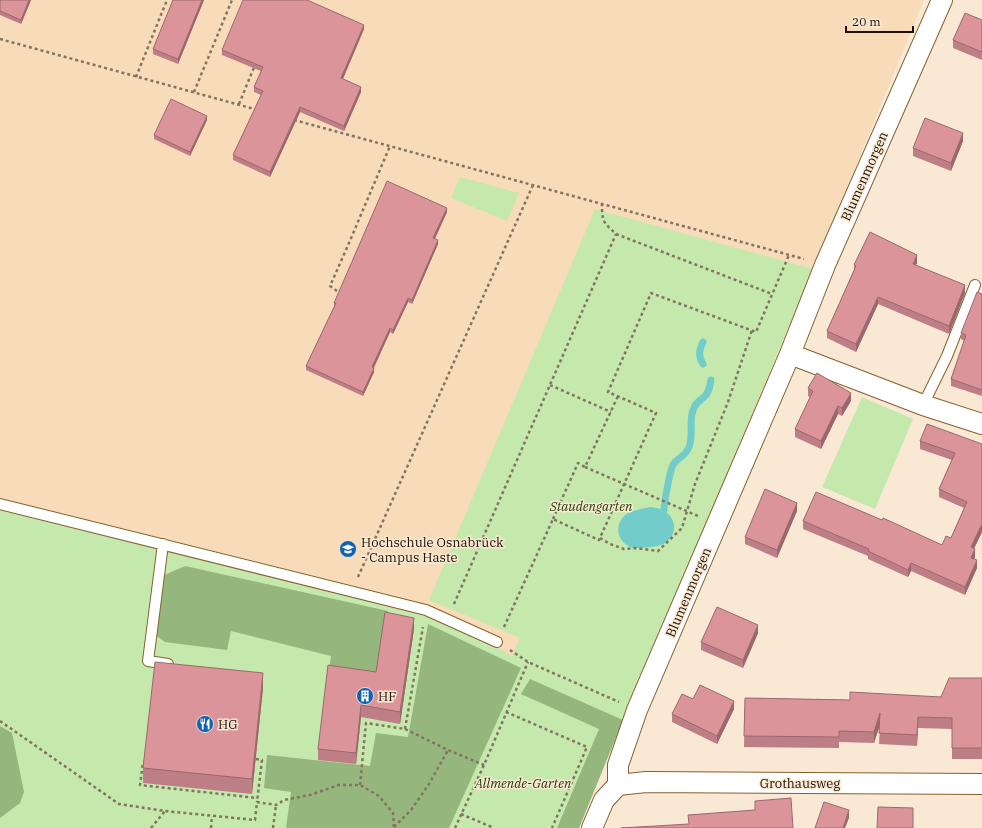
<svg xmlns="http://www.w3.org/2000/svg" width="982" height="828" viewBox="0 0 982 828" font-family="'IBM Plex Serif',serif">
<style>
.built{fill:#f8dcb9}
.green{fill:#c5e8ad}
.forest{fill:#95b67d}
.water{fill:#72cdca}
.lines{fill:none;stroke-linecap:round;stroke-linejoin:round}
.stream{stroke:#72cdca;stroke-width:7}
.service-casing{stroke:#85602e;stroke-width:12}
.minor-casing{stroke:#85602e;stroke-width:22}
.path{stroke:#837362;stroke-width:2.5;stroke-dasharray:3 3;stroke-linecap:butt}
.service{stroke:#fff;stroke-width:10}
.minor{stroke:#fff;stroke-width:20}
.wall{fill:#bd7f85}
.shaded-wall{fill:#9a686c}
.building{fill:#dc949b;stroke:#9a686c}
.labels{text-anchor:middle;stroke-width:3;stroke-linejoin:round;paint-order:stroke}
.street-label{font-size:13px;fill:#1f1000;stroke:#f9e8d4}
.park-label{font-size:13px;font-style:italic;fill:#1f3d00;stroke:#f9e8d4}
.poi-label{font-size:13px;fill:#1f1000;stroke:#f9e8d4;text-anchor:start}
</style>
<rect width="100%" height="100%" fill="#f9e8d4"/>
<!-- built -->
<path class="built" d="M 0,0 L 924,0 L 823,246 L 623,720 L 579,828 L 0,828 Z"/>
<!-- green -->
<path class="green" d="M 460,177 L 519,193 L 507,221 L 451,198 Z
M 595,209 L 813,269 L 623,720 L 579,828 L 0,828 L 0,507 L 418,612 L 495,646 L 512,656 L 520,638 L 429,600 Z
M 862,397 L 913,419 L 875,509 L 822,487 Z"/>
<!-- forest -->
<path class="forest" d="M 185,566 L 388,611 L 376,687 L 328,677 L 331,656 L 231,631 L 227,650 L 165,642 L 155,635 L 162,576 Z
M 428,624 L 521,668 L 449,828 L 286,828 L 291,792 L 264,788 L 267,755 L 370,766 L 376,733 L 408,737 Z
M 530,679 L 623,720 L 579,828 L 557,828 L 599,729 L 521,694 Z
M 0,726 L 12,733 L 24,792 L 20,803 L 0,818 Z"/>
<!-- water -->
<path class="water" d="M 650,507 C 676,508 683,535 661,545 C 655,547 643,548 636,548 C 620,547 612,528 624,516 C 631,510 641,509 650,507 Z"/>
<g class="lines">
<!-- stream -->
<path class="stream" d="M 703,364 C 698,356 699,350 703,342
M 664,510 C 664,504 670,470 673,465 C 677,458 686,456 689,447 C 694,435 688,418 694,408 C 696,402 700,401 704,397 C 709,393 710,386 711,380"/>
<!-- service casing -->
<g class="service-casing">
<path id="service" d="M 923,405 L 947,356 L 975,285
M 0,504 L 426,610 L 497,642
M 163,544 L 148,661 L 168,664"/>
</g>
<!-- minor casing -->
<g class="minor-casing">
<path id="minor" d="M 790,354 L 923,405 L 982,424
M 618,785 L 646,782 L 982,784
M 592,828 L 604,800 L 618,785 L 618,765 L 637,710 L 790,354 L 825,265 L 942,0"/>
</g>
<!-- path -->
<path class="path" d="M 0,39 L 258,110
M 136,77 L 167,0
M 194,92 L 232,0
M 239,104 L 255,65
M 294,120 L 804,259
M 602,203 C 602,222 603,222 616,234 L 772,294
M 337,291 L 330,286 L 349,243 L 390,146
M 550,385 L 611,412
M 585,467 L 698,516
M 553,519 L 578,463 L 585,467 L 618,396
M 600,538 L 610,544 L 624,549 L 635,548 L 658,551 L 682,528 L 695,484 L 728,402 L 752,330
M 358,577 L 533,185
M 454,604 L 616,234
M 504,627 L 553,519 L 599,540 L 656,413 L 608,392 L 651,293 L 756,332 L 789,255
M 510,650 L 528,662 L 619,702
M 506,712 L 587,747 L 552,828
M 0,721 L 119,804 L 165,811 L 255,820 L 257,802 L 276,805 L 284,800 L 310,795 L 339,785 L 360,785 L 379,796 L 393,813 L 394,828
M 405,729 L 423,627
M 256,759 L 262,760 L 257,802
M 146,762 L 143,762 L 140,785 L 257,798
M 360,785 L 366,723 L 405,729 L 448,750 L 484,765
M 461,814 L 494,828
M 394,827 L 411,810 L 429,784 L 448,750
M 151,828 L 165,811
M 211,828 L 212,816
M 273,828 L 276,805
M 455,828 L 484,765 L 528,662"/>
<!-- service -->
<use href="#service" class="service"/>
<!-- minor -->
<use href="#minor" class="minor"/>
</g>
<!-- wall -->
<path class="wall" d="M 0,0 L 31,0 L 21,24 L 0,15 Z
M 173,0 L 204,0 L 178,64 L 153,54 L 153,49 Z
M 982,20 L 982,60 L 953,48 L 953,40 Z
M 364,29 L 343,79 L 361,92 L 344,131 L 300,112 L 270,177 L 233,160 L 233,155 L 261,95 L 254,92 L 254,87 L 261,71 L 222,55 L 222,50 Z
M 207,120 L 190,156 L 154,139 L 154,135 Z
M 963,141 L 951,171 L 913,156 L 913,148 Z
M 447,212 L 435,239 L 438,244 L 412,304 L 408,302 L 393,334 L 390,332 L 374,368 L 374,372 L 363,396 L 306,370 L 306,366 L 334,307 L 334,303 Z
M 917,263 L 916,265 L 965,293 L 949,334 L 878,304 L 856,352 L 827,338 L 827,331 L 854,270 L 854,265 Z
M 982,294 L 982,396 L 951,386 L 951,379 L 965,341 L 961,339 L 961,333 Z
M 808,388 L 851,401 L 842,416 L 838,414 L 821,449 L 795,437 L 795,429 L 810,397 L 808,396 Z
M 920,441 L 982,444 L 982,532 L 974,548 L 975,557 L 974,559 L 977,568 L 965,595 L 911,571 L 908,577 L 868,559 L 868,556 L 803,529 L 803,521 L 942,545 L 951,538 L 964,508 L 939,497 L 939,489 L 952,460 L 920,449 Z
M 797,511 L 777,558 L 745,544 L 745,537 Z
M 414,629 L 400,724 L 361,717 L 356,764 L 318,760 L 318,749 L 376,672 Z
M 758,633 L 743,668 L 701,650 L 701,642 Z
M 982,678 L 982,759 L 952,759 L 952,729 L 918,728 L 917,746 L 879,744 L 880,725 L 874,743 L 839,742 L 839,748 L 744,747 L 745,698 L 850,700 L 941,697 Z
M 263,688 L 252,794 L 143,783 L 143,768 Z
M 693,699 L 734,709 L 717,744 L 672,722 L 672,714 Z"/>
<!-- shaded-wall -->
<path class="shaded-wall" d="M 29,0 L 31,0 L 21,24 L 21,20 Z
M 202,0 L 204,0 L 178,64 L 178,59 Z
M 364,25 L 364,29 L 341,83 L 341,78 Z
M 361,87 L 361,92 L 344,131 L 344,126 Z
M 300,107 L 300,112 L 270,177 L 270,172 Z
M 207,116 L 207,120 L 190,156 L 190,152 Z
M 963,133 L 963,141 L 951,171 L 951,163 Z
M 447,208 L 447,212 L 433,242 L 433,238 Z
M 438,240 L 438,244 L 412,304 L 412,300 Z
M 917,255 L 917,263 L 913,271 L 913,264 Z
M 965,285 L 965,293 L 949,334 L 949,326 Z
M 878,297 L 878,304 L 856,352 L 856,344 Z
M 408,298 L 408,302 L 393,334 L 393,330 Z
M 390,328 L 390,332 L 372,371 L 372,367 Z
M 374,368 L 374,372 L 363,396 L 363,392 Z
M 851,393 L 851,401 L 842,416 L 842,408 Z
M 838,406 L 838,414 L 821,449 L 821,441 Z
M 797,503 L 797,511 L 777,558 L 777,550 Z
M 982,524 L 982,532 L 971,555 L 971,547 Z
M 975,549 L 975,557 L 971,566 L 971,558 Z
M 977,560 L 977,568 L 965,595 L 965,587 Z
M 911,563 L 911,571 L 908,577 L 908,570 Z
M 414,618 L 414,629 L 400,724 L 400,712 Z
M 758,625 L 758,633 L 743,668 L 743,660 Z
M 263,673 L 263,688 L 252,794 L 252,779 Z
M 734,701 L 734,709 L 717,744 L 717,736 Z
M 361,705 L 361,717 L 356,764 L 356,753 Z
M 880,713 L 880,724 L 874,743 L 874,732 Z
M 918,717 L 918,728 L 917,746 L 917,735 Z
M 849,810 L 849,818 L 845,828 L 843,828 Z"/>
<!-- building -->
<path class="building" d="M 0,0 L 29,0 L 21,20 L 0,11 Z
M 173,0 L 202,0 L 178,59 L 153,49 Z
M 243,0 L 307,0 L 364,25 L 341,78 L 361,87 L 344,126 L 300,107 L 270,172 L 233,155 L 263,91 L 254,87 L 263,67 L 222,50 Z
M 965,13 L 982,20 L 982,52 L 953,40 Z
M 171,99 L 207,116 L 190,152 L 154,135 Z
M 925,118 L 963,133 L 951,163 L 913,148 Z
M 387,181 L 447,208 L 433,238 L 438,240 L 412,300 L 408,298 L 393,330 L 390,328 L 372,367 L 374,368 L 363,392 L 306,366 L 336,303 L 334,303 Z
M 870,232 L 917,255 L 913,264 L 965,285 L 949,326 L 878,297 L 856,344 L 827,331 L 856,266 L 854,265 Z
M 977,292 L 982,294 L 982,390 L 951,379 L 966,335 L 961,333 Z
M 817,373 L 851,393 L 842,408 L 838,406 L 821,441 L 795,429 L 813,391 L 808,388 Z
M 927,424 L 982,444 L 982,524 L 971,547 L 975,549 L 971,558 L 977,560 L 965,587 L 911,563 L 908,570 L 868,551 L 869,549 L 803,521 L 816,492 L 882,520 L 883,518 L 942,545 L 946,536 L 951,538 L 967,502 L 939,489 L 955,453 L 920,441 Z
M 765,489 L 797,503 L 777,550 L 745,537 Z
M 717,607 L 758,625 L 743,660 L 701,642 Z
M 385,612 L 414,618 L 400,712 L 361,705 L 356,753 L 318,749 L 328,665 L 376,672 Z
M 155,662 L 263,673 L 252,779 L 143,768 Z
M 949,678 L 982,678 L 982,748 L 952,748 L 952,718 L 918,717 L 917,735 L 879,733 L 880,713 L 874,732 L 839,731 L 839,737 L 744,736 L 745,698 L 850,700 L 850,692 L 941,697 Z
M 700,685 L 734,701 L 717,736 L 672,714 L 682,694 L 693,699 Z
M 791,798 L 793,828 L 621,828 L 689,824 L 688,815 L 755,810 L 755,801 Z
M 824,802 L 849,810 L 843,828 L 815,828 Z
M 878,807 L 913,808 L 913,828 L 877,828 Z"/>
<!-- icons -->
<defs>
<g id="university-disc" transform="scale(0.9)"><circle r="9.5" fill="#1063b2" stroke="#f9e8d4"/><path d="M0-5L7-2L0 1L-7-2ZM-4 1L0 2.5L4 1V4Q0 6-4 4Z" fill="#fff"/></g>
<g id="building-disc" transform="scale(0.9)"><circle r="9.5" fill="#1063b2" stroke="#f9e8d4"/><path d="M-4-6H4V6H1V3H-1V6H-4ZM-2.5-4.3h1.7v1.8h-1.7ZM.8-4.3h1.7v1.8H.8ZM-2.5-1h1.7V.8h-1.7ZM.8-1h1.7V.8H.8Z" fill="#fff"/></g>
<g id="restaurant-disc" transform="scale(0.9)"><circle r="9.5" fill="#1063b2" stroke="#f9e8d4"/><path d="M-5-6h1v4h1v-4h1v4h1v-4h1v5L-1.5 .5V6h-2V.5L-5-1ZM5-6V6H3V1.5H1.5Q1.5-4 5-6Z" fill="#fff"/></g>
</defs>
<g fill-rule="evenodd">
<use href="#university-disc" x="348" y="549"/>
<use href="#building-disc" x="365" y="696"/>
<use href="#restaurant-disc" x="205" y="724"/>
</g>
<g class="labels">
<!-- street labels -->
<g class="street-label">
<text transform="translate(864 176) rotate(-66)" y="5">Blumenmorgen</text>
<text transform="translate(688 592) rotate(-67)" y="5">Blumenmorgen</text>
<text x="800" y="788">Grothausweg</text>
</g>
<!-- park labels -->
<g class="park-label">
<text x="591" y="511">Staudengarten</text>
<text x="523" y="788">Allmende-Garten</text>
</g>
<!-- poi labels -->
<g class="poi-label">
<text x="361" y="547">Hochschule Osnabrück<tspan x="361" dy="15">- Campus Haste</tspan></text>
<text x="378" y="701">HF</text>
<text x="218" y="729">HG</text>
</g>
</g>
<!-- scale -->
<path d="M846 26v6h67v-6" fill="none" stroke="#1f1000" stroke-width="2"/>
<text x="852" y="26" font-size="12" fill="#1f1000" stroke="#f9e8d4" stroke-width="3" paint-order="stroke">20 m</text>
</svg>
